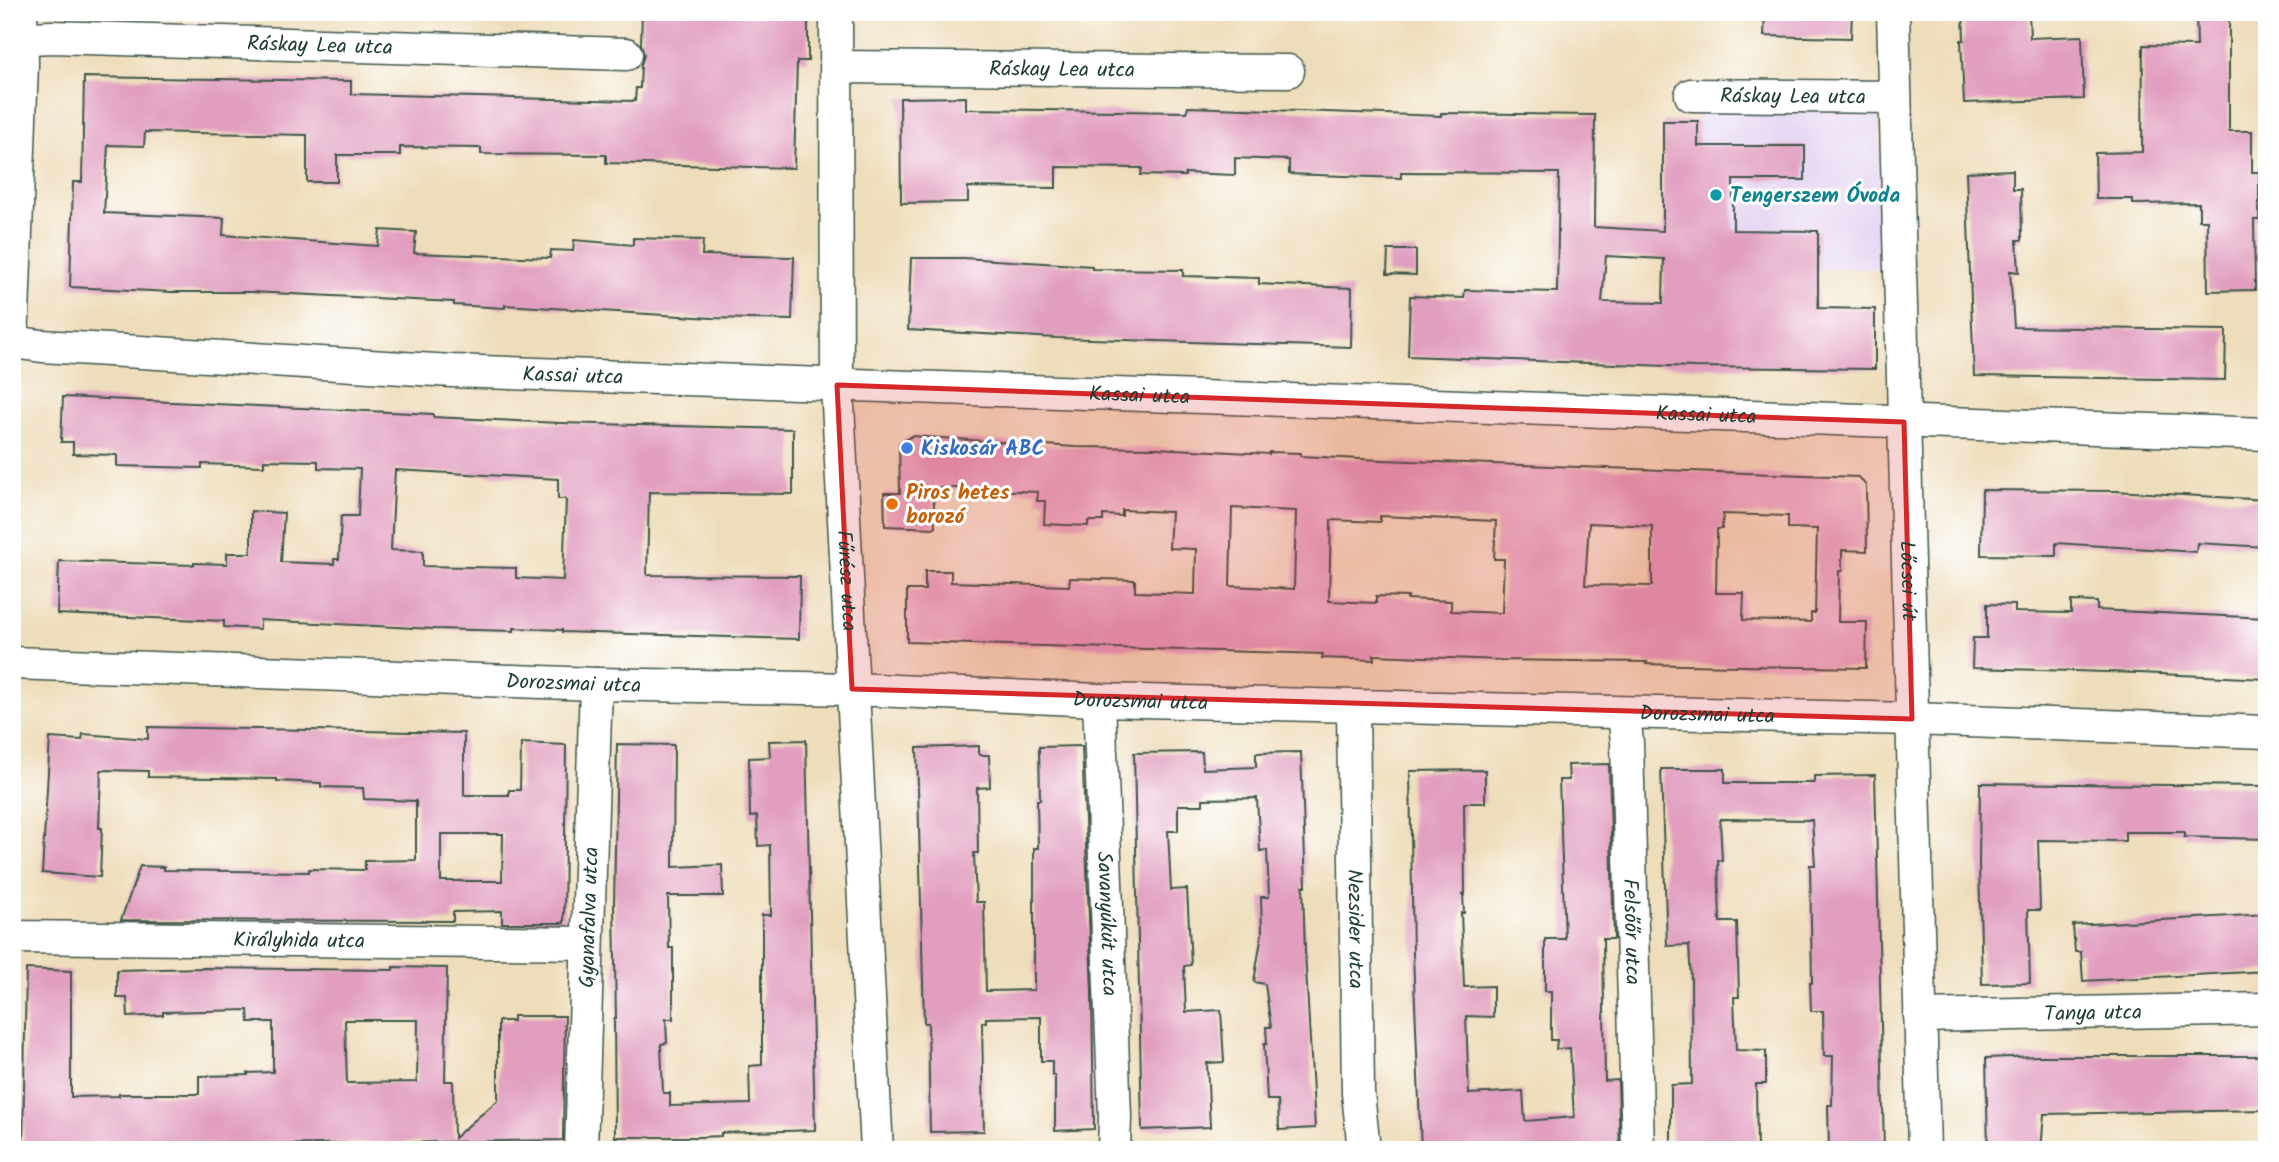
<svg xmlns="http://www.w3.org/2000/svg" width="2279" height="1162" viewBox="0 0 2279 1162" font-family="Kalam,sans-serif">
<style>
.built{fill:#e4d3f2}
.building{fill:#e19ebf;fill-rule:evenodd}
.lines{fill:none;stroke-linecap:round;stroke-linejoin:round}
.street-casing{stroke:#3e5548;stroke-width:35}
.street{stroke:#fff;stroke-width:32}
.marked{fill:#d62828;fill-opacity:0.2;stroke:#d62828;stroke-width:5;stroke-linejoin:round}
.culture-dot{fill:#0f9aa8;stroke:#fff;stroke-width:2.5}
.shop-dot{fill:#3f7fe0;stroke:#fff;stroke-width:2.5}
.food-dot{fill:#e8710a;stroke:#fff;stroke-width:2.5}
.labels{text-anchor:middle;stroke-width:6;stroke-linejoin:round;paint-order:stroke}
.street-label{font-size:21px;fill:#1f3d34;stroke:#fff}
.culture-label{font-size:21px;font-weight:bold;fill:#0d838f;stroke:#fff;text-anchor:start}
.shop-label{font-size:21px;font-weight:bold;fill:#366cbe;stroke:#fff;text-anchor:start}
.food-label{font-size:21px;font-weight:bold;fill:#c56008;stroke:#fff;text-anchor:start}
</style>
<rect width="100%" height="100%" fill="#fff"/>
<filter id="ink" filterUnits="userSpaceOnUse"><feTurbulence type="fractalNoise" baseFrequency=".0143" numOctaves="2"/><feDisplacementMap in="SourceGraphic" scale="14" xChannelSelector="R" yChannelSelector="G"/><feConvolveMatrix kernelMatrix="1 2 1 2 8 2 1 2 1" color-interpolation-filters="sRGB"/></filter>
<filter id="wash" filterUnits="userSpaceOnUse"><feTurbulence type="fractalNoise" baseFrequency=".00686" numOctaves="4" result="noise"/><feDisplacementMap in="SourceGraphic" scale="28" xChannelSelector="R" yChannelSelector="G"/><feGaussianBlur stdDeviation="1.57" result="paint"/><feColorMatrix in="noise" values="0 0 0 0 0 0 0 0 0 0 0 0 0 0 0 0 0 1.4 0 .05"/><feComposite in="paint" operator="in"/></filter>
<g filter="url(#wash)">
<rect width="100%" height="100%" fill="#eeddba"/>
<!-- built -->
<path class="built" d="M 1878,107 L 1884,269 L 1698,269 L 1697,108 Z"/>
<g id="blocks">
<!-- building -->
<path class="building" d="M 642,12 L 808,12 L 808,61 L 797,61 L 794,168 L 606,163 L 606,155 L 481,154 L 481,148 L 400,147 L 400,155 L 337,155 L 337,182 L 307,182 L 307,135 L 145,132 L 144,146 L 108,145 L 104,213 L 224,218 L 223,235 L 378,246 L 380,230 L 416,232 L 414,253 L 550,258 L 551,250 L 573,251 L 574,240 L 633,245 L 633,238 L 703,240 L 702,255 L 794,257 L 792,320 L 712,318 L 505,305 L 505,308 L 454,305 L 454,302 L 251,292 L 172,292 L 70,287 L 73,182 L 82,182 L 84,77 L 351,81 L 351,94 L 635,101 L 636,88 L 640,88 L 641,65 L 644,55 L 641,44 Z
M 1765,12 L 1852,12 L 1851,38 L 1764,36 Z
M 1963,12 L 2029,12 L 2030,38 L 2082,36 L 2084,99 L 1964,103 L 1961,40 L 1964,40 Z
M 2196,12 L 2229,12 L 2229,131 L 2252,131 L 2252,172 L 2259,172 L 2259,220 L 2254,220 L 2255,290 L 2208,291 L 2207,220 L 2199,220 L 2199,203 L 2133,204 L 2133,199 L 2096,199 L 2095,153 L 2142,152 L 2143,45 L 2197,46 Z
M 966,97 L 966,109 L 1186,112 L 1188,107 L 1441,116 L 1441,113 L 1595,115 L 1594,227 L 1663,231 L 1663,121 L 1698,121 L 1698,146 L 1805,146 L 1805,180 L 1733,180 L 1733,230 L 1818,231 L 1818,308 L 1875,309 L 1875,369 L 1694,367 L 1408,356 L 1410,296 L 1464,298 L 1465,290 L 1557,292 L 1559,173 L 1401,172 L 1401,178 L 1289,174 L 1289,160 L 1235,158 L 1235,175 L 1185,173 L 1185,176 L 1141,175 L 1142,168 L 1056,167 L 1056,188 L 968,187 L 968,202 L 901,203 L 900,98 ZM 1606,256 L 1664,259 L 1663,303 L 1602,302 Z
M 2013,170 L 2013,189 L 2021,189 L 2022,240 L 2017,240 L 2019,272 L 2010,271 L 2014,327 L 2226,330 L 2225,380 L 1974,376 L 1966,172 Z
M 1388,250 L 1416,250 L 1416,275 L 1387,274 Z
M 911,258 L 963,258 L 1092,266 L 1092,269 L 1183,270 L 1183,276 L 1259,278 L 1259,284 L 1352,288 L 1351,347 L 1057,338 L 908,330 Z
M 63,397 L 433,414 L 433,417 L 560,423 L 793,429 L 793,494 L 649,492 L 647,575 L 800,576 L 799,639 L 562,632 L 562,630 L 514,628 L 514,631 L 434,629 L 260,620 L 260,629 L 224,627 L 224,621 L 57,614 L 59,561 L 194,565 L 194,563 L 227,564 L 227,553 L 251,553 L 251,511 L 284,513 L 281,562 L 334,564 L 334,559 L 339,559 L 341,516 L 358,516 L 360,469 L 318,468 L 318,461 L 264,460 L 264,466 L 202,464 L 202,468 L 117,466 L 117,455 L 73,454 L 73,442 L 61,442 ZM 395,470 L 558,479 L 558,499 L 566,499 L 563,580 L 516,578 L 516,568 L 423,566 L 423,551 L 391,550 Z
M 912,436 L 1075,447 L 1155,448 L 1269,454 L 1269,452 L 1300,453 L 1300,456 L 1382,460 L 1859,477 L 1866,486 L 1867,551 L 1842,550 L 1842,571 L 1839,571 L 1838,622 L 1867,622 L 1866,668 L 1681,665 L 1646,664 L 1647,662 L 1501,660 L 1374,655 L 1374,660 L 1322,658 L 1323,654 L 1292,653 L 907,642 L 907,590 L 925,590 L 925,571 L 951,571 L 951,582 L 1069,586 L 1070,578 L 1135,580 L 1135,592 L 1195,594 L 1196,549 L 1169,548 L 1171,512 L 1122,510 L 1122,516 L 1103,515 L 1103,521 L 1088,521 L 1088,526 L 1044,524 L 1045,501 L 1037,501 L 1038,492 L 933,487 L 935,528 L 885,526 L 884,493 L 900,493 L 899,443 ZM 1232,508 L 1296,511 L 1294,589 L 1230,586 ZM 1723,514 L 1788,516 L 1788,528 L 1817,529 L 1815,613 L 1811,613 L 1811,622 L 1743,620 L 1744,593 L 1716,593 L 1717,529 L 1722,529 ZM 1380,516 L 1496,521 L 1494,559 L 1504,559 L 1502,613 L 1451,611 L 1451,601 L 1407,599 L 1408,597 L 1376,596 L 1376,603 L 1329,601 L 1331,520 L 1380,522 ZM 1589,523 L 1652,526 L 1652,586 L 1585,585 Z
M 1982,490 L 2116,491 L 2267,500 L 2267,547 L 2197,543 L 2196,552 L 2056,543 L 2056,556 L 1981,555 Z
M 2071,601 L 2097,602 L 2097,610 L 2267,618 L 2267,679 L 2139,673 L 1972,668 L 1973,638 L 1987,638 L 1987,604 L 2015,605 L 2015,612 L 2071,613 Z
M 148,727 L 464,733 L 464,795 L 509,795 L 509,790 L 520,790 L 521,743 L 566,745 L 564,923 L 502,923 L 502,911 L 453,912 L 453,921 L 121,920 L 140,866 L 164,867 L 164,870 L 309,872 L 309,869 L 365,870 L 365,861 L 416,860 L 416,801 L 364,799 L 363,788 L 321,787 L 321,783 L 277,781 L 277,779 L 148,777 L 148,771 L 101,770 L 99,828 L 102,828 L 100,877 L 42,873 L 50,738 L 82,740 L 83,734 L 148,739 ZM 441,834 L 503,834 L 502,881 L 441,881 Z
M 806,740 L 815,1130 L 721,1133 L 721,1136 L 699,1137 L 615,1137 L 614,1019 L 616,1019 L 614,905 L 617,744 L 674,745 L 673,867 L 722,865 L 723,896 L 668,896 L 669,948 L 673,948 L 673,1019 L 666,1019 L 667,1043 L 661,1044 L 663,1093 L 670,1093 L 670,1106 L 750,1104 L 749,1066 L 762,1065 L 762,915 L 771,915 L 770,845 L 758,846 L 757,816 L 750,817 L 749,758 L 770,757 L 769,741 Z
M 979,746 L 979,755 L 989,755 L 990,787 L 977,788 L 978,853 L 974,853 L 976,902 L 984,902 L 986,991 L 1034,990 L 1034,848 L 1038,848 L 1037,800 L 1040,800 L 1039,747 L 1082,746 L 1092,992 L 1094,1129 L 1055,1131 L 1055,1075 L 1052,1075 L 1052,1061 L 1041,1061 L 1041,1017 L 986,1018 L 986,1022 L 982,1022 L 984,1131 L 930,1132 L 928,1023 L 924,1023 L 917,748 Z
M 1202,752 L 1203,769 L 1256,767 L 1256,753 L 1301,752 L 1306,886 L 1303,886 L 1305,951 L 1315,1128 L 1279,1130 L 1278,1100 L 1267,1100 L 1264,1044 L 1267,1044 L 1266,1027 L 1271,1027 L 1265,984 L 1254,982 L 1262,933 L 1261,897 L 1269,897 L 1267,850 L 1260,851 L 1257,798 L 1203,799 L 1203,805 L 1178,805 L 1178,831 L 1168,831 L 1171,890 L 1187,889 L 1191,965 L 1184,966 L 1186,1012 L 1221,1010 L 1224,1062 L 1207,1063 L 1210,1127 L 1142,1130 L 1134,753 Z
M 1609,764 L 1614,939 L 1603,939 L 1605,1081 L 1618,1080 L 1620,1150 L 1421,1150 L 1413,955 L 1410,771 L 1485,770 L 1485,803 L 1464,803 L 1465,895 L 1463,894 L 1464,913 L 1461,913 L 1464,987 L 1493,986 L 1493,1017 L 1466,1016 L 1469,1094 L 1523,1091 L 1525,1121 L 1574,1117 L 1570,1048 L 1556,1049 L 1557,1040 L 1551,1040 L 1551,991 L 1545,991 L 1545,939 L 1565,939 L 1559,780 L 1569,780 L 1568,765 Z
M 1661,769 L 1725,769 L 1725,783 L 1814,783 L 1814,776 L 1875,775 L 1884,1150 L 1829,1150 L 1828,1105 L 1832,1105 L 1833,1056 L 1824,1056 L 1823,1011 L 1811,1011 L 1810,983 L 1812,983 L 1810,865 L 1815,865 L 1812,820 L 1720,819 L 1722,861 L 1718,860 L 1720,922 L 1737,922 L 1739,997 L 1734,997 L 1736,1050 L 1766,1051 L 1766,1084 L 1756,1084 L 1757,1150 L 1671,1150 L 1671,1085 L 1692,1084 L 1691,980 L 1689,945 L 1667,946 Z
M 1980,783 L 2267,786 L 2267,839 L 2184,837 L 2184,832 L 2125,832 L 2125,841 L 2038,840 L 2040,910 L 2028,910 L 2030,983 L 1982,984 L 1979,864 Z
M 2267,914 L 2267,971 L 2083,981 L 2081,952 L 2075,952 L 2073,925 Z
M 393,967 L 447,968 L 445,1081 L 453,1081 L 454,1138 L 498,1100 L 498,1021 L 513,1021 L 513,1016 L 565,1016 L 563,1140 L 23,1149 L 26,969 L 71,971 L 71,1097 L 119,1096 L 119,1094 L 199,1094 L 199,1076 L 248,1075 L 248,1073 L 273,1072 L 273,1022 L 249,1022 L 248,1010 L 163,1012 L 163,1015 L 128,1017 L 127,998 L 117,998 L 117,970 L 205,968 L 393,970 ZM 345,1020 L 418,1020 L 417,1082 L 347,1083 Z
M 2038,1056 L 2267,1056 L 2267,1110 L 2044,1114 L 2041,1150 L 1988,1150 L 1986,1058 Z"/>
</g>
</g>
<g filter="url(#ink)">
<use href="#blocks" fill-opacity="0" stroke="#3e5548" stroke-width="2"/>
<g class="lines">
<!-- street casing -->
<g class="street-casing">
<g id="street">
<path id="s1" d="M 836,12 L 837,385 L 877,1150"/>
<path id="s2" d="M 1893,12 L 1924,1150"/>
<path id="s3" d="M 12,39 L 51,37 L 626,54"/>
<path id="s4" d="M 838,67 L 1288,71"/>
<path id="s5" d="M 1691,95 L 1895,97"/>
<path id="s6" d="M 12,342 L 42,346 L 452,371 L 2267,434"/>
<path d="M 12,345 L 22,63 L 21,12"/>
<path id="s7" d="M 12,663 L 596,684 L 852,689 L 1099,700 L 1912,719 L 2267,732"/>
<path id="s8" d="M 1099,700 L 1115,1116 L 1114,1150"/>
<path id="s9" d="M 1353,707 L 1358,1093 L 1364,1150"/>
<path id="s10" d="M 1624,713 L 1627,743 L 1638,1150"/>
<path id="s11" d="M 12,937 L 587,943"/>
<path id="s12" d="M 1920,1016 L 2267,1009"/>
<path id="s13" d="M 581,1150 L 596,684"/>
</g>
</g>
<!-- street -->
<use href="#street" class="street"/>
</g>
</g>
<!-- marked area -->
<path class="marked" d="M 837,385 L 1904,422 L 1912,719 L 852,689 Z"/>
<!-- markers -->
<circle class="culture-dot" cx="1716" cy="195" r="7"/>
<circle class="shop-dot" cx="907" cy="448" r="7"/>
<circle class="food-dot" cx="892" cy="504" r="7"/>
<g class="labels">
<!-- street labels -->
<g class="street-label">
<text dy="7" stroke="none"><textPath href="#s3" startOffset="308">Ráskay Lea utca</textPath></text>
<text dy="7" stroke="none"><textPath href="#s4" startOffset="224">Ráskay Lea utca</textPath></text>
<text dy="7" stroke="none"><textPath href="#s5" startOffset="102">Ráskay Lea utca</textPath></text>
<text dy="7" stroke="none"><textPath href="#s6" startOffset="562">Kassai utca</textPath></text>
<text dy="7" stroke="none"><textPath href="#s6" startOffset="1129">Kassai utca</textPath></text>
<text dy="7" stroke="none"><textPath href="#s6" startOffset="1696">Kassai utca</textPath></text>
<text dy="7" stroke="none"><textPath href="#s1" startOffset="569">Fűrész utca</textPath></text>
<text dy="7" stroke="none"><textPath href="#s2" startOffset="569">Lőcsei út</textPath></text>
<text dy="7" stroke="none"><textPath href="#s7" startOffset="562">Dorozsmai utca</textPath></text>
<text dy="7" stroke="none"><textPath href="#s7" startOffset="1129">Dorozsmai utca</textPath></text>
<text dy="7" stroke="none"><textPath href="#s7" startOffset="1696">Dorozsmai utca</textPath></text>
<text dy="7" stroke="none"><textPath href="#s13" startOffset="233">Gyanafalva utca</textPath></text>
<text dy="7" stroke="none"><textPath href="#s8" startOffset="224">Savanyúkút utca</textPath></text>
<text dy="7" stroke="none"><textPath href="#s9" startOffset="222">Nezsider utca</textPath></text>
<text dy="7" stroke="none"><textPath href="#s10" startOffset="219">Felsőőr utca</textPath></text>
<text dy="7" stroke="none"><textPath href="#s11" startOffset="287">Királyhida utca</textPath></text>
<text dy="7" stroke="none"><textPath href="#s12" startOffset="173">Tanya utca</textPath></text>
</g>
<!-- culture labels -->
<g class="culture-label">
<text x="1730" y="202">Tengerszem Óvoda</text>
</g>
<!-- shop labels -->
<g class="shop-label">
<text x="921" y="455">Kiskosár ABC</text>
</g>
<!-- food labels -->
<g class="food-label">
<text x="906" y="499">Piros hetes<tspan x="906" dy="24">borozó</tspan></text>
</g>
</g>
<!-- margin -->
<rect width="2279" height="1162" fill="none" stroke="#fff" stroke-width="42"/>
</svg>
